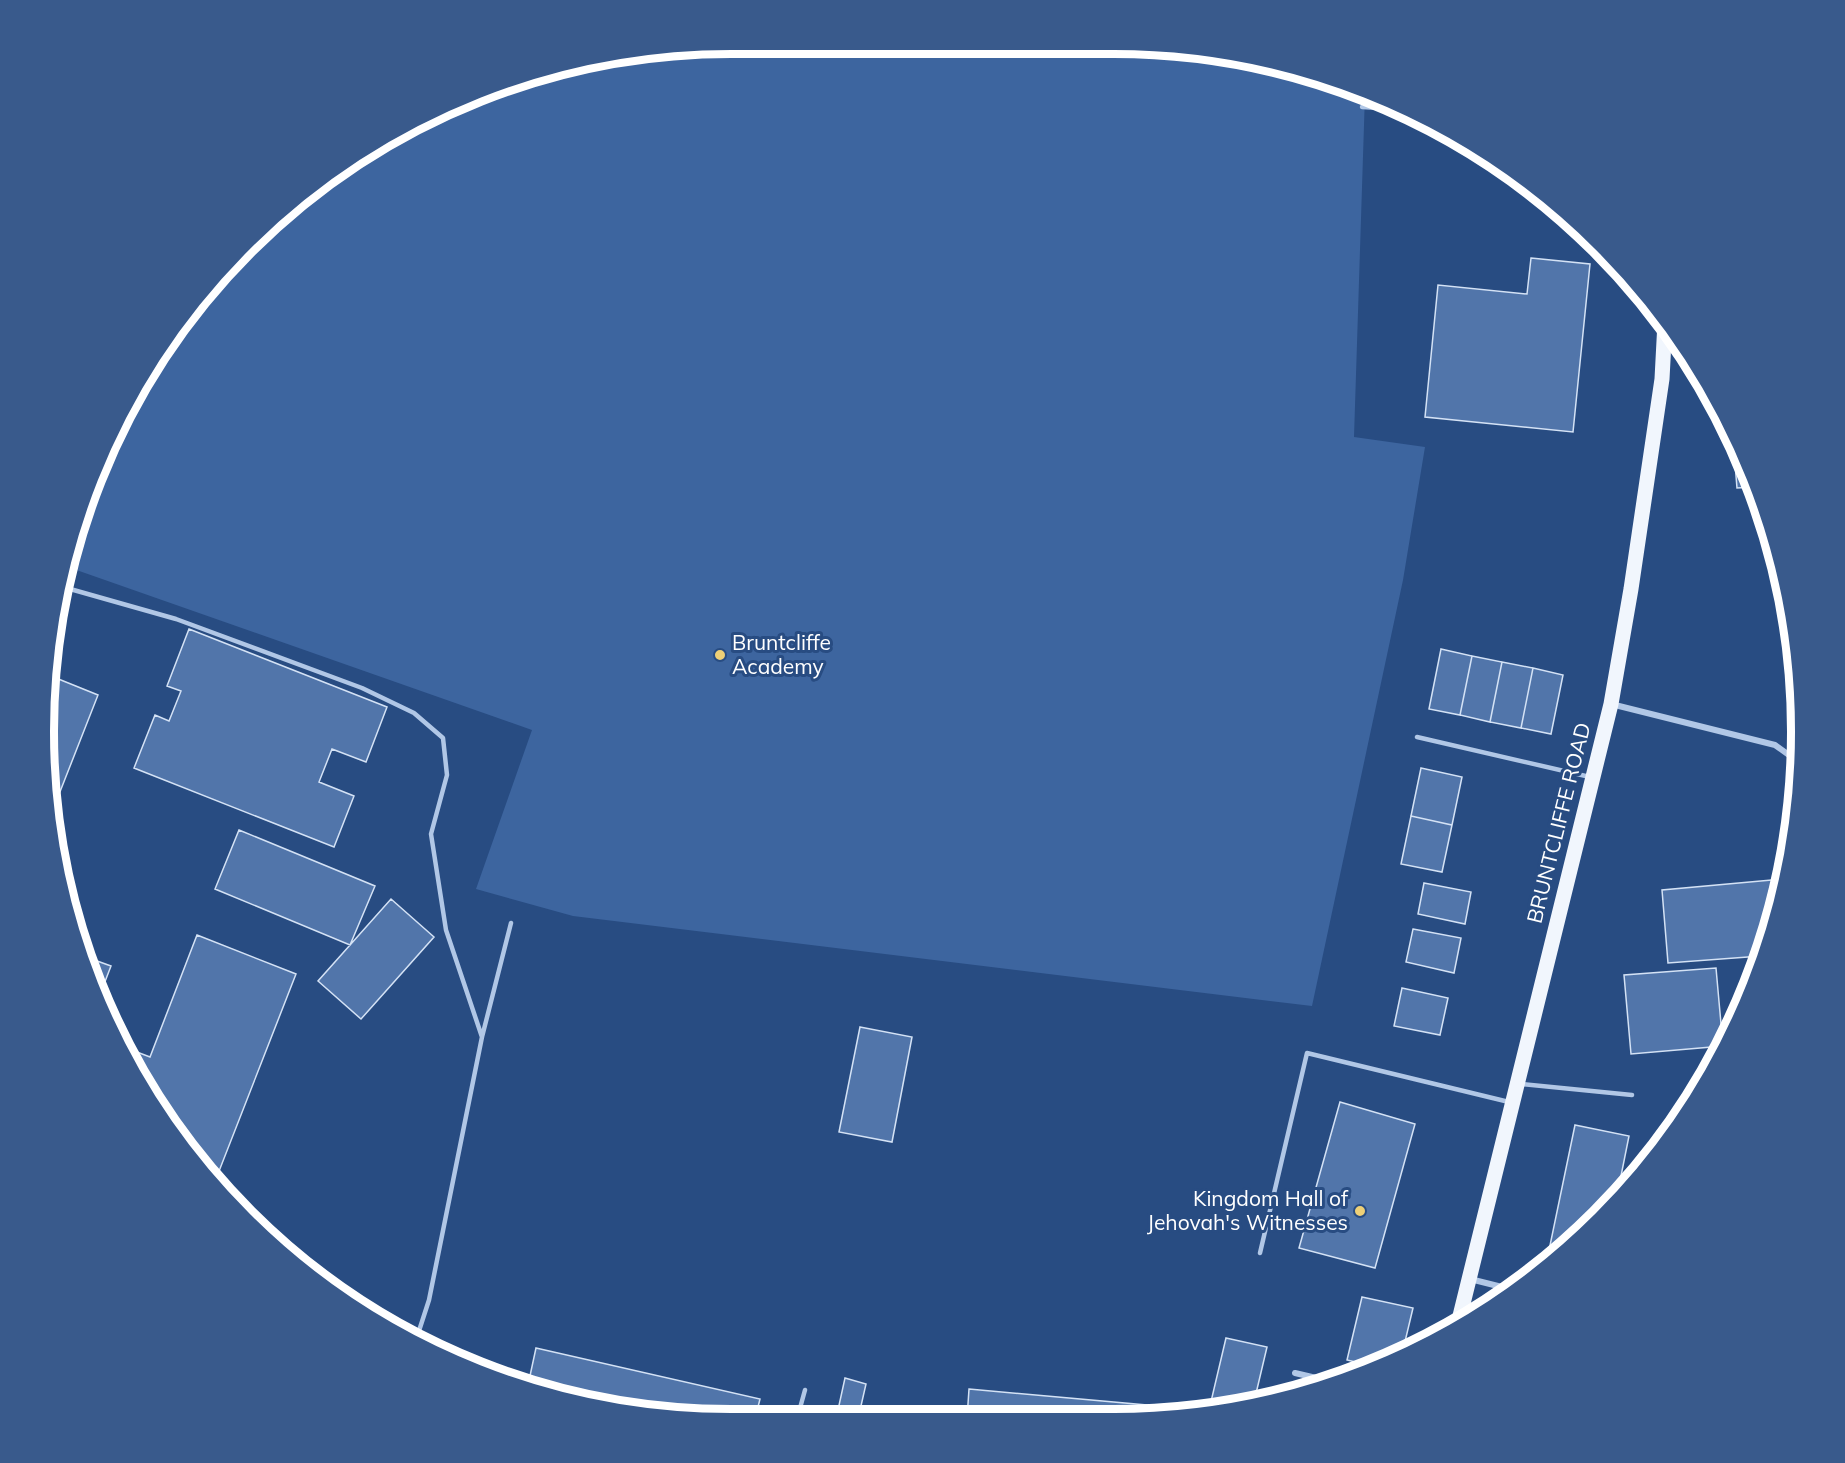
<svg xmlns="http://www.w3.org/2000/svg" width="1845" height="1463" viewBox="0 0 1845 1463" font-family="Mulish,sans-serif">
<style>
.green{fill:#3d659f}
.building{fill:#5175aa;stroke:#d4e2f5;stroke-width:1.5}
.lines{fill:none;stroke-linecap:round;stroke-linejoin:round}
.service{stroke:#b1c7e6;stroke-width:4.5}
.minor{stroke:#b1c7e6;stroke-width:6}
.primary{stroke:#f1f6fd;stroke-width:15}
.poi-dot{fill:#eed077;stroke:#284c82;stroke-width:2}
.labels{text-anchor:middle;stroke-width:6;stroke-linejoin:round;paint-order:stroke}
.poi-label{font-size:21px;fill:#fff;stroke:#284c82;text-anchor:start}
.street-label{font-size:21px;fill:#fff;stroke:#284c82}
.rim{fill:none;stroke:#fff;stroke-width:8}
</style>
<rect width="100%" height="100%" fill="#284c82"/>
<!-- green -->
<path class="green" d="M 732,44 L 1158,45 L 1335,80 L 1365,94 L 1354,437 L 1425,447 L 1403,580 L 1312,1006 L 573,916 L 476,889 L 532,730 L 65,566 L 67,553 L 136,387 L 245,245 L 388,136 L 554,67 Z"/>
<!-- building -->
<path class="building" d="M 1531,258 L 1590,264 L 1573,432 L 1425,417 L 1438,285 L 1527,294 Z
M 1733,439 L 1754,487 L 1737,488 Z
M 189,629 L 387,707 L 366,762 L 332,749 L 319,782 L 354,796 L 334,847 L 134,768 L 155,715 L 169,721 L 181,691 L 167,686 Z
M 1441,649 L 1472,656 L 1460,715 L 1429,709 Z
M 1472,656 L 1502,662 L 1490,722 L 1460,715 Z
M 1502,662 L 1533,668 L 1521,728 L 1490,722 Z
M 1533,668 L 1563,675 L 1551,734 L 1521,728 Z
M 51,676 L 98,695 L 54,807 L 44,731 Z
M 1421,768 L 1462,777 L 1452,825 L 1411,816 Z
M 1411,816 L 1452,825 L 1442,872 L 1401,864 Z
M 239,830 L 375,886 L 350,945 L 215,889 Z
M 1783,879 L 1778,910 L 1761,956 L 1668,963 L 1662,890 Z
M 1424,883 L 1471,892 L 1465,924 L 1418,914 Z
M 391,899 L 434,937 L 361,1019 L 318,981 Z
M 1413,929 L 1461,938 L 1454,973 L 1406,962 Z
M 197,935 L 296,974 L 214,1184 L 136,1075 L 124,1047 L 150,1057 Z
M 86,957 L 111,966 L 101,992 Z
M 1716,968 L 1723,1046 L 1631,1054 L 1624,975 Z
M 1402,988 L 1448,998 L 1440,1035 L 1394,1026 Z
M 860,1027 L 912,1037 L 892,1142 L 839,1132 Z
M 1340,1102 L 1415,1124 L 1375,1268 L 1299,1248 Z
M 1575,1125 L 1629,1136 L 1617,1196 L 1567,1249 L 1557,1256 L 1548,1255 Z
M 1362,1297 L 1413,1308 L 1403,1350 L 1368,1365 L 1347,1360 Z
M 1226,1338 L 1267,1347 L 1254,1402 L 1209,1410 Z
M 536,1348 L 760,1399 L 755,1419 L 731,1419 L 598,1406 L 528,1385 Z
M 845,1378 L 866,1384 L 858,1419 L 836,1419 Z
M 969,1389 L 1169,1407 L 1168,1416 L 967,1419 Z"/>
<g class="lines">
<!-- service -->
<path class="service" d="M 1362,107 L 1398,109
M 63,587 L 176,619 L 362,688 L 414,713 L 443,738 L 447,775 L 431,834 L 446,930 L 482,1037
M 1417,737 L 1590,777
M 1521,1084 L 1632,1095
M 1260,1253 L 1307,1053 L 1509,1102
M 417,1337 L 429,1300 L 482,1037 L 511,923
M 797,1419 L 805,1390"/>
<!-- minor -->
<path class="minor" d="M 1611,704 L 1775,745 L 1800,763
M 1470,1279 L 1510,1289
M 1295,1373 L 1329,1381"/>
<!-- primary -->
<path class="primary" d="M 1457,1328 L 1611,704 L 1631,589 L 1662,379 L 1665,322"/>
</g>
<!-- markers -->
<g class="poi-dot">
<circle cx="720" cy="655" r="6"/>
<circle cx="1360" cy="1211" r="6"/>
</g>
<g class="labels">
<!-- poi labels -->
<g class="poi-label">
<text x="732" y="650">Bruntcliffe<tspan x="732" dy="24">Academy</tspan></text>
<text x="1348" y="1206" text-anchor="end">Kingdom Hall of<tspan x="1348" dy="24">Jehovah's Witnesses</tspan></text>
</g>
<!-- street labels -->
<g class="street-label">
<text transform="translate(1559 823) rotate(-76)" y="7">BRUNTCLIFFE ROAD</text>
</g>
</g>
<!-- crop -->
<path d="M0 0H1845V1463H0ZM731 54H1114A677 677 0 0 1 1791 731V732A677 677 0 0 1 1114 1409H731A677 677 0 0 1 54 732V731A677 677 0 0 1 731 54Z" fill="#395a8c" fill-rule="evenodd"/>
<path class="rim" d="M731 54H1114A677 677 0 0 1 1791 731V732A677 677 0 0 1 1114 1409H731A677 677 0 0 1 54 732V731A677 677 0 0 1 731 54Z"/>
</svg>
